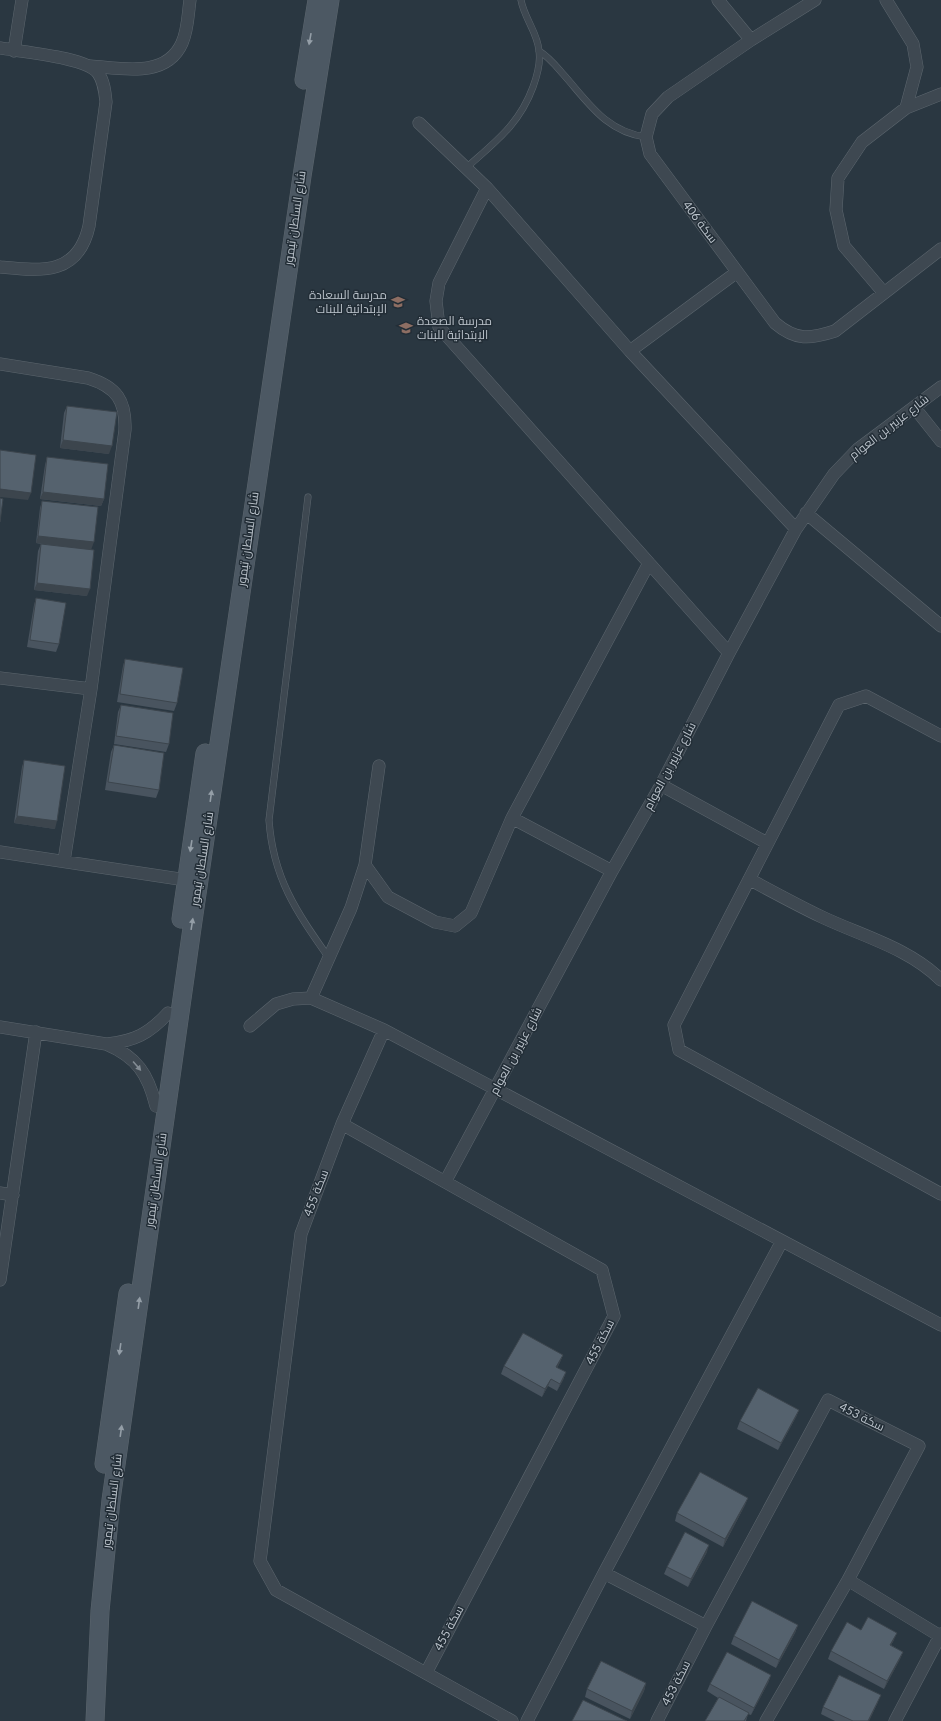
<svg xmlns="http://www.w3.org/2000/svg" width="941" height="1721" viewBox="0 0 941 1721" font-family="Lato,Cairo,sans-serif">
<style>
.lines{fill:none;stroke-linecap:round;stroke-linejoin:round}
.lane-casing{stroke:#5c666e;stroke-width:7}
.street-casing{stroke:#5c666e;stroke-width:13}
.secondary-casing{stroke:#5c666e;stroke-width:19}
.lane{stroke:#3e4851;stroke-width:6}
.street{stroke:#3e4851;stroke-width:12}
.secondary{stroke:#4c5863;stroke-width:18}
.wall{fill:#49545f}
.shaded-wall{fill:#3c454d}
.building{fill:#55626e;stroke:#3c454d}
.oneway{fill:#949ea7}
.oneway2{fill:#838c94}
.labels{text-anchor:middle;stroke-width:3;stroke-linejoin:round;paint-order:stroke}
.street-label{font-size:12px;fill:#bbc3cb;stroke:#222d36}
.poi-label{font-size:12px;fill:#bbc3cb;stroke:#222d36;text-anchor:end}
</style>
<rect width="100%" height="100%" fill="#2a3741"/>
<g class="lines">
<!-- lane casing -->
<g class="lane-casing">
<path id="lane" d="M 539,51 C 549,57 556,66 563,74 C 588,102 606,132 646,137
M 466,168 C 495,142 519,125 533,87 C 537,76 541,63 539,51 C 538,33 524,18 521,0
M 308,497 L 269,820 C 273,878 296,911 329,958"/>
</g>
<!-- street casing -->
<g class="street-casing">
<path id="street" d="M 718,0 L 751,40
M 815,0 L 751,40 L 668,97 L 652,114 L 646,137 L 650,154 L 775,323 C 796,341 810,339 835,331 L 941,249
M 886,0 L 913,44 L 917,67 L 906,108
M 0,48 C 21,52 86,57 98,73 C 104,81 105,92 106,102 L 89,226 C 78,276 41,271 0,267
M 14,51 L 22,0
M 90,66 C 121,68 166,79 182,43 C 188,30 188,14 190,0
M 419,123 L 487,188 L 630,351 L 796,529
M 487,188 L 439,283 L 436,301 L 439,327 L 729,653
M 884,293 L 844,246 L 836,210 L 838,178 L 862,142 L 906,108 L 941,94
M 630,351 L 737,272
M 0,364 L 88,378 C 117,387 126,401 125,430 L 91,689 L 64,861
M 914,407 L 941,441
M 806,513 L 941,626
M 0,678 L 91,689
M 941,736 L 866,696 L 839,705 L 674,1025 L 679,1050 L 941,1194
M 379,766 L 365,865 L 388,897 L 435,922 L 455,926 L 471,913 L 512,818 L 649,563
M 661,785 L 767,843
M 512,818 L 612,871
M 0,852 L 186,880
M 749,879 C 773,892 797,905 822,917 C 862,936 909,948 941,980
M 311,998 L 351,908 L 365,865
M 250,1026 L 276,1004 L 293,999 L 311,998 L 384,1030 L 941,1325
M 0,1027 L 106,1044 C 137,1057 148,1074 156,1106
M 384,1030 L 342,1124 L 301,1234 L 260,1561 L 276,1590 L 512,1721
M 107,1044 C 134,1041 149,1034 168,1013
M 342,1124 L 602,1270 L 614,1316 L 426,1673
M 445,1182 L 612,871 L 661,785 L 729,653 L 796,529 L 834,474 L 858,449 L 941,387
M 0,1193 L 13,1195
M 0,1280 L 36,1032
M 604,1573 L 706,1626
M 848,1580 L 940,1636
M 527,1721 L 604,1573 L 782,1241
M 657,1721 L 706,1626 L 828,1400 L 919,1446 L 848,1580 L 766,1721
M 895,1721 L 941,1634"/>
</g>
<!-- secondary casing -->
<g class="secondary-casing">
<path id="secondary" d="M 304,80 L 317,0
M 181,919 L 205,753
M 104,1464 L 128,1293
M 95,1721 L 100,1611 L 111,1500 L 192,928 L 302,176 L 330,0"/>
</g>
<!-- lane -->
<use href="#lane" class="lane"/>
<!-- street -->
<use href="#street" class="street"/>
<!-- secondary -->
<use href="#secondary" class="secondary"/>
</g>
<!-- wall -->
<path class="wall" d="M 67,406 L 109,454 L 60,448 L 64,413 Z
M 47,457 L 104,499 L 101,506 L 40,499 L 45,465 Z
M 42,501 L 91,549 L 87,596 L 34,590 L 38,551 L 41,544 L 36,543 L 40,508 Z
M 36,598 L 59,644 L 56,652 L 27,647 L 34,605 Z
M 125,659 L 177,703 L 174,711 L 117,702 L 123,666 Z
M 121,705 L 169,744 L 166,752 L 114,744 L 118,712 Z
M 114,745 L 159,790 L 156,798 L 105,790 L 111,752 Z
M 24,760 L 55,829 L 14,823 L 22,767 Z
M 563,1355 L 560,1362 L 557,1368 L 566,1372 L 563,1380 L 557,1391 L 548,1386 L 542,1397 L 501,1374 L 504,1366 Z
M 799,1410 L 796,1417 L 778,1450 L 737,1429 L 740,1421 Z
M 748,1498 L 745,1505 L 723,1547 L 675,1521 L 677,1513 Z
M 707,1552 L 688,1587 L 664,1574 L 667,1567 Z
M 798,1625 L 795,1633 L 776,1668 L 731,1644 L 734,1636 Z
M 861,1630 L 894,1640 L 891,1645 L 903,1652 L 900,1659 L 884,1689 L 828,1659 L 831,1651 Z
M 771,1675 L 768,1683 L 751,1715 L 748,1714 L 746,1721 L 705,1721 L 718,1698 L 707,1691 L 710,1684 Z
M 646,1683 L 644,1691 L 630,1719 L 585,1697 L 587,1689 Z
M 878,1702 L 869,1721 L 835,1721 L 821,1714 L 823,1707 Z"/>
<!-- shaded-wall -->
<path class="shaded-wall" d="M 63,440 L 112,446 L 109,454 L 60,448 Z
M 0,489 L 31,493 L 28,500 L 0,497 Z
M 43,492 L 104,499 L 101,506 L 40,499 Z
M 38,536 L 94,542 L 91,550 L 36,543 Z
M 37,583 L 90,589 L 87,596 L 34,590 Z
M 17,816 L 57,821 L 55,829 L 14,823 Z
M 563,1355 L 560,1362 L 554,1375 L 556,1367 Z
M 566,1372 L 563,1380 L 557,1391 L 560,1384 Z
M 551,1379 L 548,1386 L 542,1397 L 545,1389 Z
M 799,1410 L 796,1417 L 778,1450 L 781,1443 Z
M 748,1498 L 745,1505 L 723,1547 L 725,1539 Z
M 709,1545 L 707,1552 L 688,1587 L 691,1579 Z
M 798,1625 L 795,1633 L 776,1668 L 779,1660 Z
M 897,1633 L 894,1640 L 887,1652 L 890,1645 Z
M 903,1652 L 900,1659 L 884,1689 L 887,1681 Z
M 771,1675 L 768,1683 L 751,1715 L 754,1708 Z
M 646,1683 L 644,1691 L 630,1719 L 632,1711 Z
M 881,1695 L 878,1702 L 869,1721 L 868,1721 Z"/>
<!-- building -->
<path class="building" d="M 67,406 L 117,412 L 112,446 L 63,440 Z
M 0,450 L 36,455 L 31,493 L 0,489 Z
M 47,457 L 108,464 L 104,499 L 43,492 Z
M 0,498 L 3,499 L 0,522 Z
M 42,501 L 98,507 L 94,542 L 38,536 Z
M 41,544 L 94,550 L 90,589 L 37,583 Z
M 36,598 L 66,603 L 59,644 L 30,640 Z
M 125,659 L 183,668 L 177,703 L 120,694 Z
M 121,705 L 173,713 L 169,744 L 116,736 Z
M 114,745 L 164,753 L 159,790 L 108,782 Z
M 24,760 L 65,766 L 57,821 L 17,816 Z
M 523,1333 L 563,1355 L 556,1367 L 566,1372 L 560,1384 L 551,1379 L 545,1389 L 504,1366 Z
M 758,1388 L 799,1410 L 781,1443 L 740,1421 Z
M 700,1472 L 748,1498 L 725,1539 L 677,1513 Z
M 685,1532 L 709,1545 L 691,1579 L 667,1567 Z
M 752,1601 L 798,1625 L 779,1660 L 734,1636 Z
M 868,1617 L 897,1633 L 890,1645 L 903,1652 L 887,1681 L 831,1651 L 847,1622 L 861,1630 Z
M 727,1652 L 771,1675 L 754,1708 L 710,1684 Z
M 601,1661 L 646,1683 L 632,1711 L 587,1689 Z
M 839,1675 L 881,1695 L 868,1721 L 853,1721 L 823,1707 Z
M 719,1697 L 749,1713 L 744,1721 L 705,1721 Z
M 583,1700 L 627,1721 L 572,1721 Z"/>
<!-- one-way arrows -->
<defs><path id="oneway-solid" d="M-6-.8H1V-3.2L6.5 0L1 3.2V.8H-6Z"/></defs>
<g class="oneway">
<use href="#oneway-solid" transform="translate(310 39) rotate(100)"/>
<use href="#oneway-solid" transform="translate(211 796) rotate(-82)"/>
<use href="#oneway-solid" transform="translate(191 846) rotate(99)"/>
<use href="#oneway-solid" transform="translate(192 924) rotate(-81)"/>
<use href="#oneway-solid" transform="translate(139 1303) rotate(-82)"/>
<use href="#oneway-solid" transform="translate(120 1349) rotate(98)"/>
<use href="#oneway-solid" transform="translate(121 1431) rotate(-82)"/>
</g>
<use class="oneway2" href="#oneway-solid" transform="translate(137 1066) rotate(49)"/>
<!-- icons -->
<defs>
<g id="school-bare" transform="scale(1.08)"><path d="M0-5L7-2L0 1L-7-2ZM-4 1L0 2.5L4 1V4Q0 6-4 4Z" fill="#8d6e63" stroke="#222d36" stroke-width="2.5" paint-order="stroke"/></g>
<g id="university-bare" transform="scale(1.08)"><path d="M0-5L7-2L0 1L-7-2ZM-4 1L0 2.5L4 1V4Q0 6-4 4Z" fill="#8d6e63" stroke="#222d36" stroke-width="2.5" paint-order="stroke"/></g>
</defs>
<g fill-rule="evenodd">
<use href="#school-bare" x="398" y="302"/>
<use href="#university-bare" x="406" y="328"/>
</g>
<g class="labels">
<!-- street labels -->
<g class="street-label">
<text transform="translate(295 218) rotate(-82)" y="4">شارع السلطان تيمور</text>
<text transform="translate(700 222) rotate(53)" y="4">سكة 406</text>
<text transform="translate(889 427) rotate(-38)" y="4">شارع عزبير بن العوام</text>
<text transform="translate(248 539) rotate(-82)" y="4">شارع السلطان تيمور</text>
<text transform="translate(670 766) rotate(-62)" y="4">شارع عزبير بن العوام</text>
<text transform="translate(202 859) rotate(-81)" y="4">شارع السلطان تيمور</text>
<text transform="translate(516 1051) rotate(-62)" y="4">شارع عزبير بن العوام</text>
<text transform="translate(156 1180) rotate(-82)" y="4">شارع السلطان تيمور</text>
<text transform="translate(316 1193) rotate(-69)" y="4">سكة 455</text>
<text transform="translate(600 1342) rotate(-63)" y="4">سكة 455</text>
<text transform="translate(862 1417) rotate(27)" y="4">سكة 453</text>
<text transform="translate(112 1501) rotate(-83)" y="4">شارع السلطان تيمور</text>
<text transform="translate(449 1628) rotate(-62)" y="4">سكة 455</text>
<text transform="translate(676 1683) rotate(-63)" y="4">سكة 453</text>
</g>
<!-- poi labels -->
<g class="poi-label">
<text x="387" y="299">مدرسة السعادة<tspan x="387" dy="14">الإبتدائية للبنات</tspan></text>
<text x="417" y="325" text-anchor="start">مدرسة الصعدة<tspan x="417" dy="14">الإبتدائية للبنات</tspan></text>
</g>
</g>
</svg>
